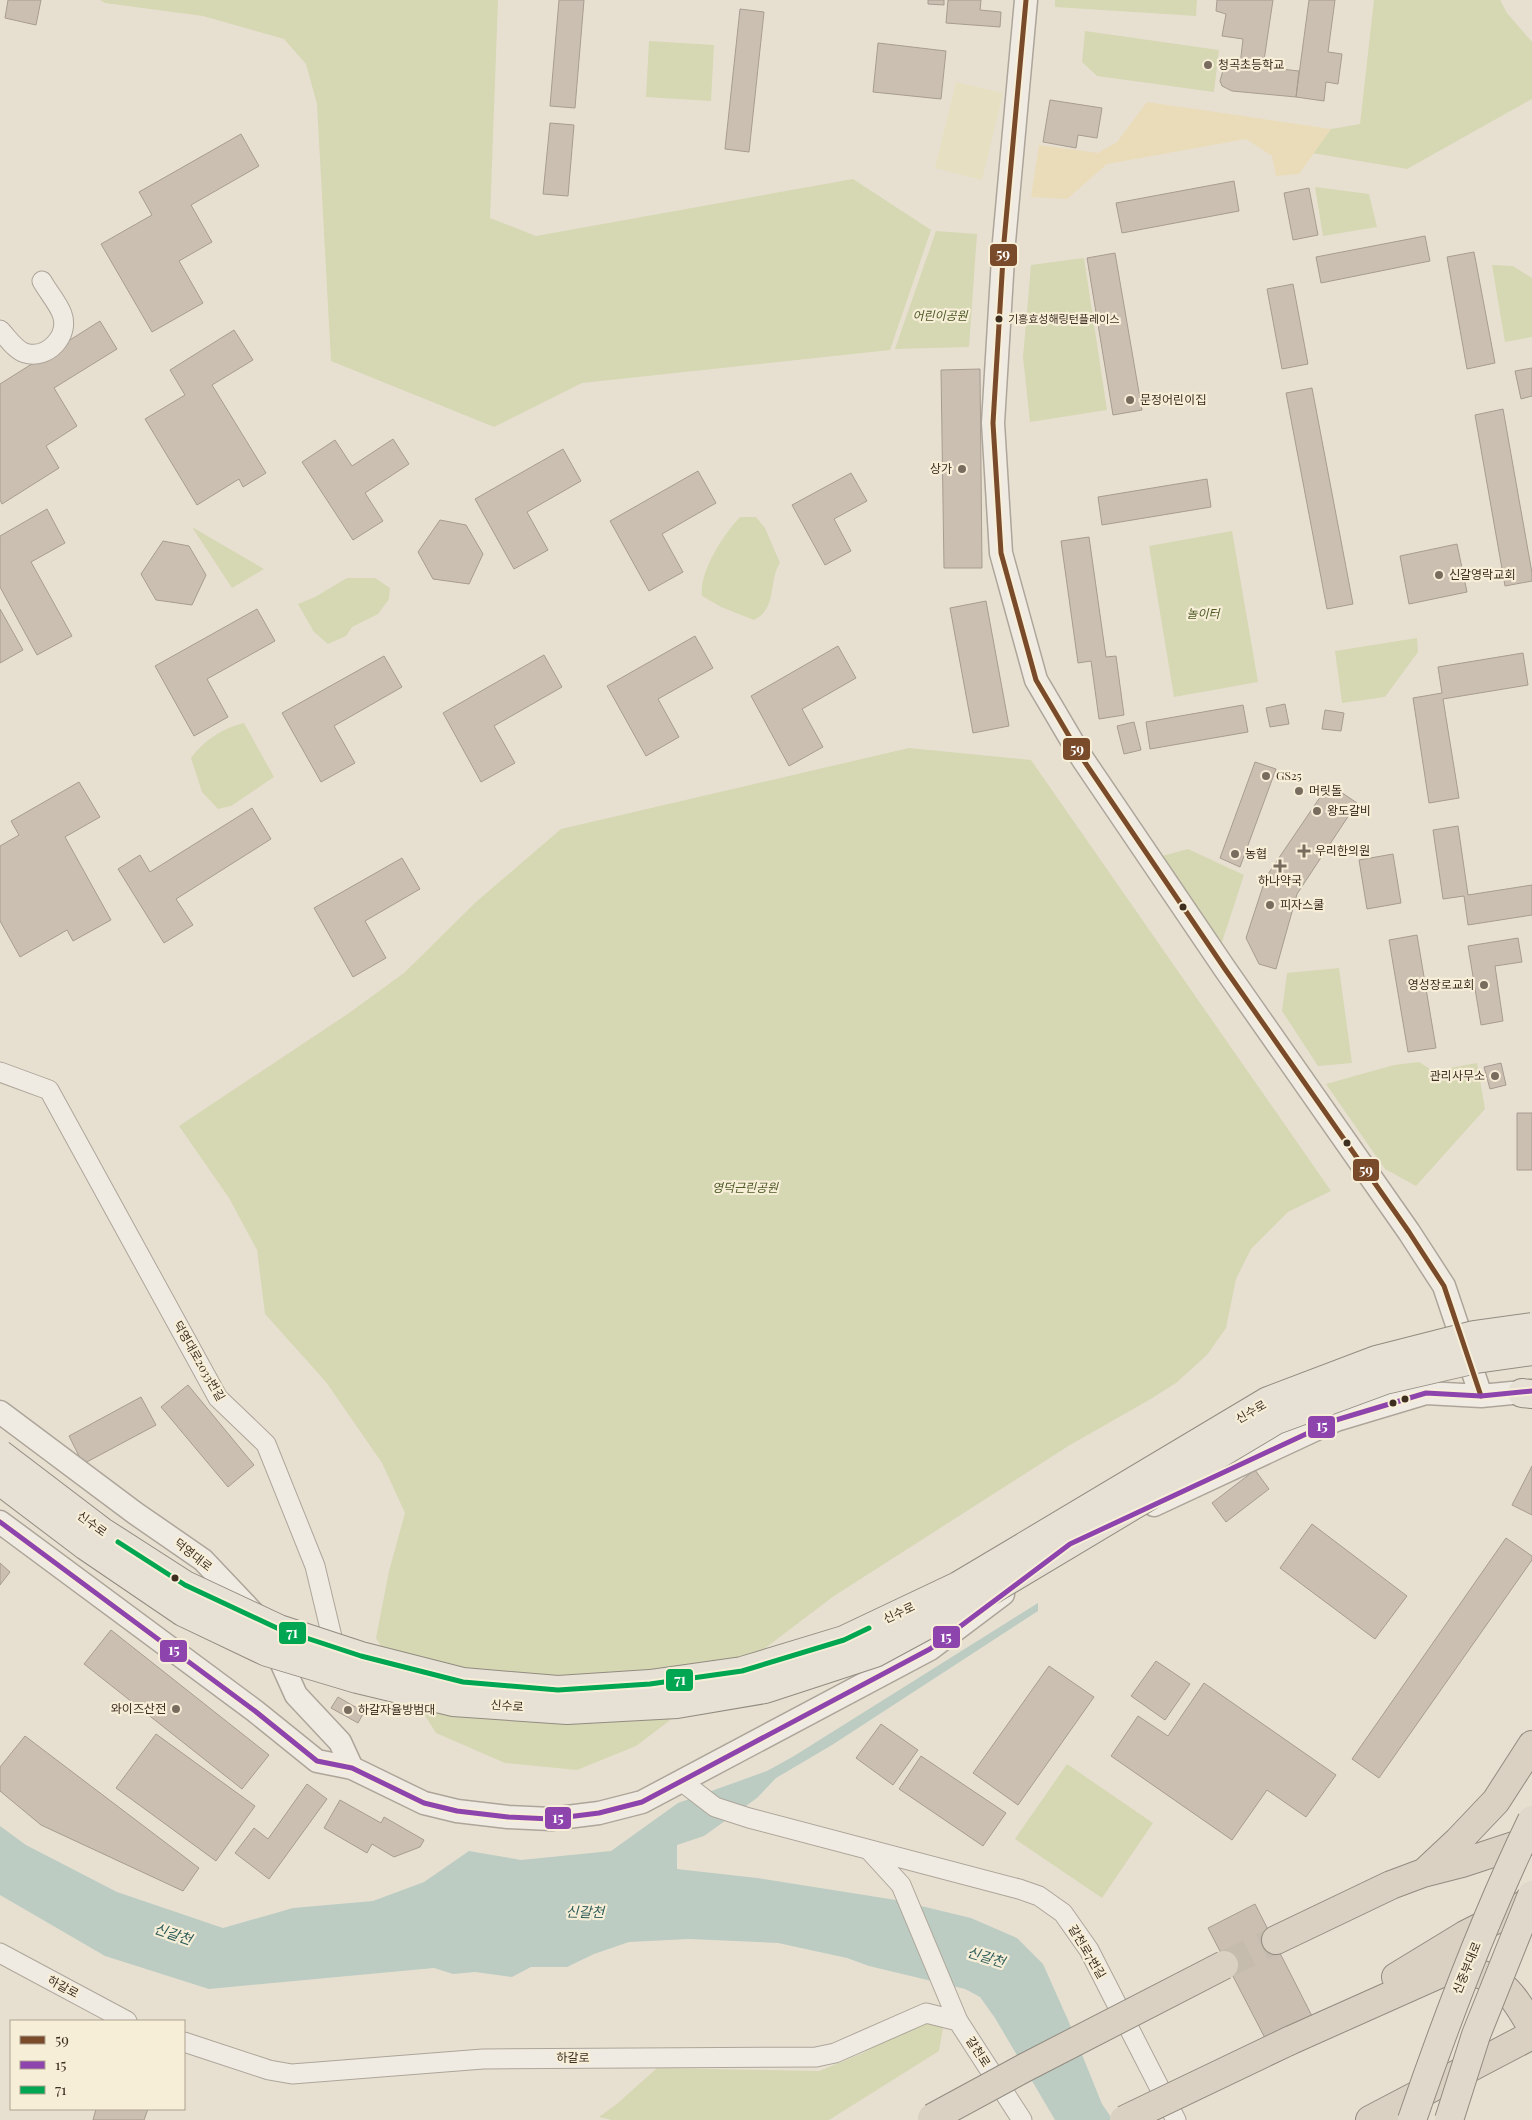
<svg xmlns="http://www.w3.org/2000/svg" width="1532" height="2120" viewBox="0 0 1532 2120" font-family="'Playfair Display','Noto Sans KR',serif">
<style>
.farmland{fill:#e6dfc2}
.green{fill:#d6d7b3}
.sand{fill:#eadcb9}
.water{fill:#bcccc2}
.building{fill:#cbbfb2;stroke:#a89c90}
.lines{fill:none;stroke-linecap:round;stroke-linejoin:round}
.motorway-tunnel{stroke:#c5bcae;stroke-width:28;stroke-dasharray:28 14;stroke-linecap:butt}
.minor-casing{stroke:#ada599;stroke-width:21}
.tertiary-casing{stroke:#ada599;stroke-width:25}
.primary-casing{stroke:#928b80;stroke-width:30}
.motorway-casing{stroke:#928b80;stroke-width:30}
.minor{stroke:#efebe3;stroke-width:19}
.tertiary{stroke:#efebe3;stroke-width:22}
.primary{stroke:#e6e1d4;stroke-width:28}
.motorway{stroke:#dad1c2;stroke-width:28}
.primary-bridge-casing{stroke:#928b80;stroke-width:30;stroke-linecap:butt}
.trunk-bridge-casing{stroke:#928b80;stroke-width:30;stroke-linecap:butt}
.motorway-bridge-casing{stroke:#928b80;stroke-width:30;stroke-linecap:butt}
.primary-bridge{stroke:#e6e1d4;stroke-width:28}
.trunk-bridge{stroke:#e0d9cb;stroke-width:28}
.motorway-bridge{stroke:#dad1c2;stroke-width:28}
.bus-1-casing{stroke:#f7eed8;stroke-width:9}
.bus-2-casing{stroke:#f7eed8;stroke-width:9}
.bus-3-casing{stroke:#f7eed8;stroke-width:9}
.bus-1{stroke:#7a4b2a;stroke-width:5}
.bus-2{stroke:#8e44ad;stroke-width:5}
.bus-3{stroke:#00a651;stroke-width:5}
.poi-dot{fill:#786c5e;stroke:#f7eed8;stroke-width:2}
.bus-dot{fill:#3d2e20;stroke:#f7eed8;stroke-width:2}
.labels{text-anchor:middle;stroke-width:4.5;stroke-linejoin:round;paint-order:stroke}
.bus-label{font-size:11px;fill:#3d2e20;stroke:#f7eed8;text-anchor:start}
.poi-label{font-size:12px;fill:#3d2e20;stroke:#f7eed8;text-anchor:start}
.park-label{font-size:12px;font-style:italic;fill:#4d5a26;stroke:#f7eed8}
.street-label{font-size:12px;fill:#3d2e20;stroke:#f7eed8}
.water-label{font-size:14px;font-style:italic;fill:#2f5d5a;stroke:#f7eed8}
.line-badge{stroke:#f7eed8;stroke-width:2}
.badge-label{font-size:14px;text-anchor:middle;font-weight:bold;fill:#fff}
</style>
<rect width="100%" height="100%" fill="#e7e0d1"/>
<!-- farmland -->
<path class="farmland" d="M 956,82 L 1003,93 L 982,180 L 935,168 Z"/>
<!-- green -->
<path class="green" d="M 100,0 L 498,0 L 490,218 L 536,236 L 853,179 L 931,230 L 890,350 L 582,383 L 494,427 L 331,361 L 317,104 L 306,64 L 284,39 L 203,16 L 105,3 Z
M 1055,0 L 1197,0 L 1196,16 L 1055,7 Z
M 1374,0 L 1500,0 L 1507,13 L 1532,42 L 1532,99 L 1407,169 L 1312,153 L 1331,129 L 1360,124 Z
M 1085,31 L 1219,50 L 1214,92 L 1097,76 L 1082,62 Z
M 649,41 L 714,45 L 711,101 L 646,97 Z
M 1315,187 L 1369,194 L 1377,227 L 1323,236 Z
M 936,231 L 977,234 L 969,347 L 895,349 Z
M 1084,258 L 1107,410 L 1030,422 L 1023,357 L 1031,265 Z
M 1492,265 L 1513,266 L 1532,278 L 1532,337 L 1505,342 Z
M 740,517 L 756,517 L 765,528 L 780,563 C 768,581 778,608 754,620 L 721,607 L 702,596 C 699,571 724,534 740,517 Z
M 192,527 L 264,569 L 232,588 Z
M 1232,531 L 1258,682 L 1174,697 L 1149,546 Z
M 347,578 L 375,578 L 390,588 L 389,599 L 378,614 L 352,627 L 346,636 L 328,644 L 314,632 L 298,604 L 315,597 Z
M 1417,638 L 1418,652 L 1385,697 L 1342,703 L 1335,651 Z
M 244,723 L 274,777 L 231,806 L 218,809 L 202,792 L 191,758 C 204,740 223,728 244,723 Z
M 909,748 L 1031,760 L 1331,1191 L 1288,1212 L 1251,1249 L 1236,1279 L 1226,1328 L 1207,1355 L 1176,1383 L 1149,1400 L 1070,1445 L 834,1596 L 636,1746 L 577,1770 L 505,1763 L 436,1733 L 376,1638 L 389,1571 L 405,1513 L 382,1463 L 326,1382 L 265,1314 L 257,1250 L 229,1198 L 179,1126 L 349,1013 L 404,973 L 476,902 L 561,829 Z
M 1188,849 L 1244,875 L 1221,945 L 1162,856 Z
M 1339,968 L 1352,1063 L 1318,1066 L 1282,1011 L 1287,973 Z
M 1419,1062 L 1433,1071 L 1477,1063 L 1485,1109 L 1416,1186 L 1385,1169 L 1326,1084 L 1394,1065 Z
M 1067,1764 L 1153,1823 L 1102,1898 L 1015,1839 Z
M 923,2016 L 943,2028 L 939,2051 L 829,2120 L 612,2120 L 599,2117 L 618,2103 L 657,2068 L 819,2071 L 863,2053 Z"/>
<!-- sand -->
<path class="sand" d="M 1147,102 L 1331,129 L 1299,174 L 1276,176 L 1272,156 L 1246,139 L 1107,164 L 1067,199 L 1031,197 L 1039,145 L 1098,153 L 1117,142 Z"/>
<!-- water -->
<path class="water" d="M 1038,1603 L 1038,1611 L 832,1745 L 776,1778 L 757,1798 L 704,1836 L 677,1845 L 677,1869 L 757,1878 L 896,1900 L 971,1918 L 1017,1938 L 1043,1964 L 1068,2020 L 1102,2104 L 1113,2120 L 1055,2120 L 995,2018 L 980,1997 L 965,1989 L 869,1966 L 847,1958 L 778,1943 L 689,1939 L 629,1942 L 594,1954 L 567,1967 L 531,1967 L 512,1977 L 475,1972 L 453,1974 L 434,1968 L 209,1989 L 105,1956 L 0,1895 L 0,1826 L 26,1845 L 117,1892 L 223,1928 L 293,1908 L 373,1901 L 424,1882 L 469,1851 L 521,1860 L 611,1851 L 678,1803 L 767,1771 L 794,1756 Z"/>
<!-- building -->
<path class="building" d="M 8,0 L 41,0 L 36,25 L 5,18 Z
M 559,0 L 584,0 L 575,108 L 550,106 Z
M 928,0 L 944,0 L 944,5 L 928,4 Z
M 948,0 L 981,0 L 980,10 L 1001,12 L 1000,27 L 946,23 Z
M 1217,0 L 1273,0 L 1263,67 L 1299,71 L 1296,97 L 1232,91 L 1222,86 L 1220,81 L 1224,67 L 1230,64 L 1240,65 L 1243,39 L 1222,36 L 1226,14 L 1216,11 Z
M 1309,0 L 1335,0 L 1328,52 L 1342,54 L 1338,84 L 1326,82 L 1324,101 L 1296,97 Z
M 740,9 L 764,12 L 749,152 L 725,149 Z
M 878,43 L 946,51 L 941,99 L 873,92 Z
M 1050,100 L 1102,108 L 1097,138 L 1078,135 L 1076,148 L 1043,142 Z
M 550,123 L 574,125 L 568,196 L 543,194 Z
M 241,134 L 259,166 L 191,205 L 212,242 L 179,261 L 203,303 L 152,332 L 101,244 L 152,215 L 139,192 Z
M 1234,181 L 1239,211 L 1122,233 L 1116,203 Z
M 1309,188 L 1318,235 L 1293,240 L 1284,193 Z
M 1425,236 L 1430,261 L 1321,283 L 1316,257 Z
M 1474,252 L 1495,363 L 1467,369 L 1447,257 Z
M 1115,253 L 1142,410 L 1113,415 L 1087,258 Z
M 1293,284 L 1308,364 L 1282,369 L 1267,289 Z
M 100,321 L 117,349 L 54,388 L 77,426 L 46,446 L 59,468 L 2,504 L 0,500 L 0,384 Z
M 234,330 L 253,360 L 212,385 L 266,473 L 243,487 L 239,479 L 197,505 L 145,419 L 185,395 L 170,370 Z
M 1532,368 L 1532,396 L 1521,399 L 1515,371 Z
M 980,369 L 982,568 L 944,568 L 941,370 Z
M 1312,388 L 1353,604 L 1327,609 L 1286,393 Z
M 1503,409 L 1532,573 L 1532,581 L 1505,586 L 1475,415 Z
M 393,439 L 409,464 L 365,493 L 383,521 L 353,540 L 302,462 L 335,440 L 352,466 Z
M 563,449 L 581,481 L 527,512 L 548,550 L 514,569 L 475,499 Z
M 698,471 L 716,503 L 662,534 L 683,572 L 649,591 L 610,521 Z
M 851,473 L 867,501 L 834,519 L 851,551 L 825,565 L 792,505 Z
M 1207,479 L 1211,507 L 1102,525 L 1098,497 Z
M 47,509 L 65,543 L 31,562 L 72,636 L 37,655 L 0,587 L 0,536 Z
M 440,520 L 466,525 L 483,554 L 469,584 L 433,579 L 418,552 Z
M 1089,537 L 1106,657 L 1116,656 L 1124,715 L 1099,719 L 1091,661 L 1078,663 L 1061,541 Z
M 163,541 L 189,546 L 206,575 L 192,605 L 156,600 L 141,574 Z
M 1457,544 L 1467,592 L 1409,604 L 1400,556 Z
M 986,601 L 1009,726 L 973,733 L 950,608 Z
M 0,609 L 23,650 L 0,663 Z
M 257,609 L 275,641 L 207,679 L 228,717 L 194,736 L 155,666 Z
M 695,636 L 713,668 L 658,699 L 679,737 L 646,756 L 607,686 Z
M 838,646 L 856,678 L 802,709 L 823,747 L 789,766 L 751,696 Z
M 1523,653 L 1528,685 L 1443,699 L 1459,798 L 1429,803 L 1413,698 L 1442,693 L 1438,667 Z
M 544,655 L 562,687 L 494,726 L 515,763 L 481,782 L 443,713 Z
M 384,656 L 402,687 L 334,726 L 355,763 L 321,782 L 282,713 Z
M 1285,704 L 1289,724 L 1270,727 L 1266,708 Z
M 1243,705 L 1248,732 L 1150,749 L 1146,722 Z
M 1325,710 L 1344,713 L 1341,731 L 1322,729 Z
M 1134,722 L 1141,750 L 1124,754 L 1117,726 Z
M 1255,762 L 1276,769 L 1240,867 L 1220,858 Z
M 79,782 L 100,817 L 65,837 L 111,920 L 73,941 L 67,930 L 20,957 L 0,921 L 0,846 L 19,835 L 11,821 Z
M 1329,784 L 1357,803 L 1297,894 L 1276,969 L 1259,964 L 1246,938 L 1266,877 Z
M 252,808 L 271,839 L 176,899 L 193,925 L 164,943 L 118,869 L 140,855 L 150,872 Z
M 1458,826 L 1468,895 L 1532,885 L 1532,915 L 1468,925 L 1464,896 L 1443,899 L 1433,830 Z
M 1393,854 L 1401,903 L 1367,909 L 1359,860 Z
M 402,858 L 420,889 L 365,921 L 386,958 L 353,977 L 314,908 Z
M 1417,935 L 1436,1048 L 1408,1052 L 1389,940 Z
M 1518,938 L 1522,962 L 1495,966 L 1503,1021 L 1481,1025 L 1468,946 Z
M 1501,1063 L 1506,1085 L 1490,1089 L 1484,1067 Z
M 1517,1113 L 1532,1113 L 1532,1170 L 1517,1170 Z
M 188,1385 L 254,1465 L 228,1487 L 161,1407 Z
M 141,1397 L 156,1425 L 83,1464 L 69,1436 Z
M 1532,1466 L 1532,1515 L 1512,1505 Z
M 1255,1470 L 1269,1489 L 1226,1522 L 1212,1503 Z
M 1312,1524 L 1407,1596 L 1375,1639 L 1280,1568 Z
M 1506,1538 L 1532,1556 L 1532,1560 L 1379,1778 L 1352,1759 Z
M 0,1563 L 10,1572 L 0,1585 Z
M 111,1630 L 269,1755 L 242,1789 L 84,1664 Z
M 1156,1661 L 1190,1684 L 1165,1720 L 1131,1696 Z
M 1049,1666 L 1094,1697 L 1018,1805 L 973,1773 Z
M 1204,1683 L 1336,1775 L 1306,1817 L 1267,1790 L 1232,1840 L 1111,1756 L 1138,1716 L 1168,1736 Z
M 338,1697 L 364,1712 L 358,1723 L 331,1708 Z
M 881,1724 L 918,1750 L 893,1785 L 856,1758 Z
M 156,1734 L 255,1806 L 216,1861 L 116,1788 Z
M 25,1736 L 199,1868 L 183,1891 L 41,1825 L 0,1791 L 0,1767 Z
M 921,1756 L 1006,1813 L 983,1846 L 899,1789 Z
M 307,1784 L 327,1799 L 269,1879 L 235,1853 L 254,1828 L 268,1839 Z
M 340,1800 L 381,1823 L 384,1817 L 424,1840 L 420,1847 L 394,1857 L 372,1844 L 367,1853 L 324,1828 Z
M 1255,1904 L 1313,2018 L 1267,2042 L 1208,1928 Z
M 96,2109 L 148,2109 L 144,2120 L 93,2120 Z"/>
<g class="lines">
<!-- motorway-tunnel -->
<path class="motorway-tunnel" d="M 1224,1965 L 1276,1940"/>
<!-- minor casing -->
<g class="minor-casing">
<path id="minor" d="M 0,330 C 7,337 15,350 25,353 C 47,360 70,336 62,314 C 58,303 48,292 42,281
M 0,1072 L 49,1090 L 218,1398 L 266,1444 L 315,1566 L 332,1637 L 339,1655
M 681,1781 L 715,1807 L 749,1818 L 1019,1889 L 1039,1896 L 1063,1913 L 1089,1950 L 1176,2120
M 869,1850 L 901,1885 L 958,2021 L 1022,2120
M 0,1953 L 127,2021
M 184,2042 L 269,2070 L 292,2074 L 483,2059 L 816,2057 L 835,2053 L 926,2013 L 958,2021"/>
</g>
<!-- tertiary casing -->
<g class="tertiary-casing">
<path id="tertiary" d="M 1026,0 L 1004,242 L 993,423 L 1001,553 L 1036,680 L 1082,758 L 1225,969 L 1409,1232 L 1444,1286 L 1481,1396
M 0,1412 L 135,1513 L 203,1560 L 255,1615
M 1154,1505 L 1336,1420 L 1426,1393 L 1481,1396 L 1532,1391
M 0,1522 L 255,1711 L 317,1761 L 352,1768 L 424,1803 L 457,1811 L 508,1817 L 551,1819 L 599,1813 L 642,1802 L 930,1649 L 1003,1594
M 273,1644 L 296,1695 L 340,1742 L 352,1768"/>
</g>
<!-- primary casing -->
<g class="primary-casing">
<path id="primary" d="M 1522,1393 L 1532,1394"/>
</g>
<!-- motorway casing -->
<g class="motorway-casing">
<path id="motorway" d="M 1426,1871 L 1458,1841 L 1496,1801 L 1532,1745
M 1276,1940 L 1391,1885 L 1423,1873 L 1462,1863 L 1532,1840
M 1396,1977 L 1465,1935 L 1532,1901
M 1289,2041 L 1448,1970 C 1496,1970 1510,1988 1532,2028
M 1370,2120 L 1532,2035"/>
</g>
<!-- minor -->
<use href="#minor" class="minor"/>
<!-- tertiary -->
<use href="#tertiary" class="tertiary"/>
<!-- primary -->
<use href="#primary" class="primary"/>
<!-- motorway -->
<use href="#motorway" class="motorway"/>
<!-- primary-bridge casing -->
<g class="primary-bridge-casing">
<path id="primary-bridge" d="M 0,1454 L 101,1531 L 185,1585 L 279,1629 L 361,1656 L 463,1682 L 558,1690 L 650,1684 L 742,1671 L 844,1640 L 958,1586 L 1268,1401 L 1376,1360 L 1474,1335 L 1532,1327
M 0,1481 L 86,1546 L 183,1612 L 267,1652 L 357,1679 L 453,1702 L 567,1710 L 677,1704 L 765,1689 L 875,1653 L 995,1588 L 1276,1420 L 1385,1380 L 1476,1359 L 1532,1351"/>
</g>
<!-- trunk-bridge casing -->
<g class="trunk-bridge-casing">
<path id="trunk-bridge" d="M 1412,2120 C 1447,2018 1485,1917 1532,1820
M 1449,2120 L 1476,2035 L 1532,1895"/>
</g>
<!-- motorway-bridge casing -->
<g class="motorway-bridge-casing">
<path id="motorway-bridge" d="M 932,2118 L 1026,2067 L 1224,1965
M 1124,2120 L 1289,2041"/>
</g>
<!-- primary-bridge -->
<use href="#primary-bridge" class="primary-bridge"/>
<!-- trunk-bridge -->
<use href="#trunk-bridge" class="trunk-bridge"/>
<!-- motorway-bridge -->
<use href="#motorway-bridge" class="motorway-bridge"/>
<!-- bus-1 casing -->
<g class="bus-1-casing">
<path id="bus-1" d="M 1026,0 L 1004,242 L 993,423 L 1001,553 L 1036,680 L 1082,758 L 1225,969 L 1409,1232 L 1444,1286 L 1481,1396"/>
</g>
<!-- bus-2 casing -->
<g class="bus-2-casing">
<path id="bus-2" d="M 0,1522 L 255,1711 L 317,1761 L 352,1768 L 424,1803 L 457,1811 L 508,1817 L 551,1819 L 599,1813 L 642,1802 L 930,1649 L 1070,1544 L 1336,1420 L 1426,1393 L 1481,1396 L 1532,1391"/>
</g>
<!-- bus-3 casing -->
<g class="bus-3-casing">
<path id="bus-3" d="M 118,1542 L 185,1585 L 279,1629 L 361,1656 L 463,1682 L 558,1690 L 650,1684 L 742,1671 L 844,1640 L 869,1628"/>
</g>
<!-- bus-1 -->
<use href="#bus-1" class="bus-1"/>
<!-- bus-2 -->
<use href="#bus-2" class="bus-2"/>
<!-- bus-3 -->
<use href="#bus-3" class="bus-3"/>
</g>
<!-- markers -->
<g class="poi-dot">
<circle cx="1208" cy="65" r="5"/>
<circle cx="1130" cy="400" r="5"/>
<circle cx="962" cy="469" r="5"/>
<circle cx="1439" cy="575" r="5"/>
<circle cx="1266" cy="776" r="5"/>
<circle cx="1299" cy="791" r="5"/>
<circle cx="1317" cy="811" r="5"/>
<path d="M1301.5 843.5h5v5h5v5h-5v5h-5v-5h-5v-5h5z"/>
<circle cx="1235" cy="854" r="5"/>
<path d="M1277.5 858.5h5v5h5v5h-5v5h-5v-5h-5v-5h5z"/>
<circle cx="1270" cy="905" r="5"/>
<circle cx="1484" cy="985" r="5"/>
<circle cx="1495" cy="1076" r="5"/>
<circle cx="176" cy="1709" r="5"/>
<circle cx="348" cy="1710" r="5"/>
</g>
<g class="bus-dot">
<circle cx="999" cy="319" r="4.5"/>
<circle cx="1183" cy="907" r="4.5"/>
<circle cx="1347" cy="1143" r="4.5"/>
<circle cx="1405" cy="1399" r="4.5"/>
<circle cx="1393" cy="1403" r="4.5"/>
<circle cx="175" cy="1578" r="4.5"/>
</g>
<g class="labels">
<!-- bus labels -->
<g class="bus-label">
<text x="1008" y="323">기흥효성해링턴플레이스</text>
</g>
<!-- poi labels -->
<g class="poi-label">
<text x="1218" y="69">청곡초등학교</text>
<text x="1140" y="404">문정어린이집</text>
<text x="952" y="473" text-anchor="end">상가</text>
<text x="1449" y="579">신갈영락교회</text>
<text x="1276" y="780">GS25</text>
<text x="1309" y="795">머릿돌</text>
<text x="1327" y="815">왕도갈비</text>
<text x="1315" y="855">우리한의원</text>
<text x="1245" y="858">농협</text>
<text x="1280" y="885" text-anchor="middle">하나약국</text>
<text x="1280" y="909">피자스쿨</text>
<text x="1474" y="989" text-anchor="end">영성장로교회</text>
<text x="1485" y="1080" text-anchor="end">관리사무소</text>
<text x="166" y="1713" text-anchor="end">와이즈산전</text>
<text x="358" y="1714">하갈자율방범대</text>
</g>
<!-- park labels -->
<g class="park-label">
<text x="940" y="320">어린이공원</text>
<text x="1203" y="618">놀이터</text>
<text x="745" y="1192">영덕근린공원</text>
</g>
<!-- street labels -->
<g class="street-label">
<text transform="translate(199 1361) rotate(60)" y="4">덕영대로2033번길</text>
<text transform="translate(1251 1412) rotate(-30)" y="4">신수로</text>
<text transform="translate(92 1524) rotate(36)" y="4">신수로</text>
<text transform="translate(193 1555) rotate(38)" y="4">덕영대로</text>
<text transform="translate(899 1613) rotate(-25)" y="4">신수로</text>
<text transform="translate(507 1706) rotate(4)" y="4">신수로</text>
<text transform="translate(1087 1952) rotate(59)" y="4">갈천로7번길</text>
<text transform="translate(1467 1968) rotate(-68)" y="4">신중부대로</text>
<text transform="translate(63 1987) rotate(28)" y="4">하갈로</text>
<text transform="translate(978 2052) rotate(57)" y="4">갈천로</text>
<text x="573" y="2062">하갈로</text>
</g>
<!-- water labels -->
<g class="water-label">
<text transform="translate(585 1912) rotate(1)" y="5">신갈천</text>
<text transform="translate(173 1934) rotate(19)" y="5">신갈천</text>
<text transform="translate(986 1957) rotate(17)" y="5">신갈천</text>
</g>
</g>
<g class="line-badge">
<rect x="989" y="243" width="29" height="24" rx="5" fill="#7a4b2a"/>
<rect x="1062" y="737" width="29" height="24" rx="5" fill="#7a4b2a"/>
<rect x="1352" y="1158" width="28" height="24" rx="5" fill="#7a4b2a"/>
<rect x="1307" y="1415" width="29" height="24" rx="5" fill="#8e44ad"/>
<rect x="278" y="1621" width="29" height="24" rx="5" fill="#00a651"/>
<rect x="932" y="1625" width="29" height="24" rx="5" fill="#8e44ad"/>
<rect x="159" y="1639" width="29" height="24" rx="5" fill="#8e44ad"/>
<rect x="665" y="1668" width="29" height="24" rx="5" fill="#00a651"/>
<rect x="544" y="1806" width="28" height="24" rx="5" fill="#8e44ad"/>
</g>
<g class="badge-label">
<text x="1003" y="259">59</text>
<text x="1077" y="754">59</text>
<text x="1366" y="1175">59</text>
<text x="1322" y="1431">15</text>
<text x="292" y="1638">71</text>
<text x="946" y="1642">15</text>
<text x="174" y="1655">15</text>
<text x="680" y="1685">71</text>
<text x="558" y="1823">15</text>
</g>
<!-- legend -->
<rect x="10" y="2020" width="175" height="90" fill="#f7eed8" stroke="#ada18e"/>
<rect x="20" y="2036" width="25" height="8" fill="#7a4b2a" stroke="#ada18e"/>
<text x="55" y="2045" font-size="15" fill="#3d2e20">59</text>
<rect x="20" y="2061" width="25" height="8" fill="#8e44ad" stroke="#ada18e"/>
<text x="55" y="2070" font-size="15" fill="#3d2e20">15</text>
<rect x="20" y="2086" width="25" height="8" fill="#00a651" stroke="#ada18e"/>
<text x="55" y="2095" font-size="15" fill="#3d2e20">71</text>
</svg>
